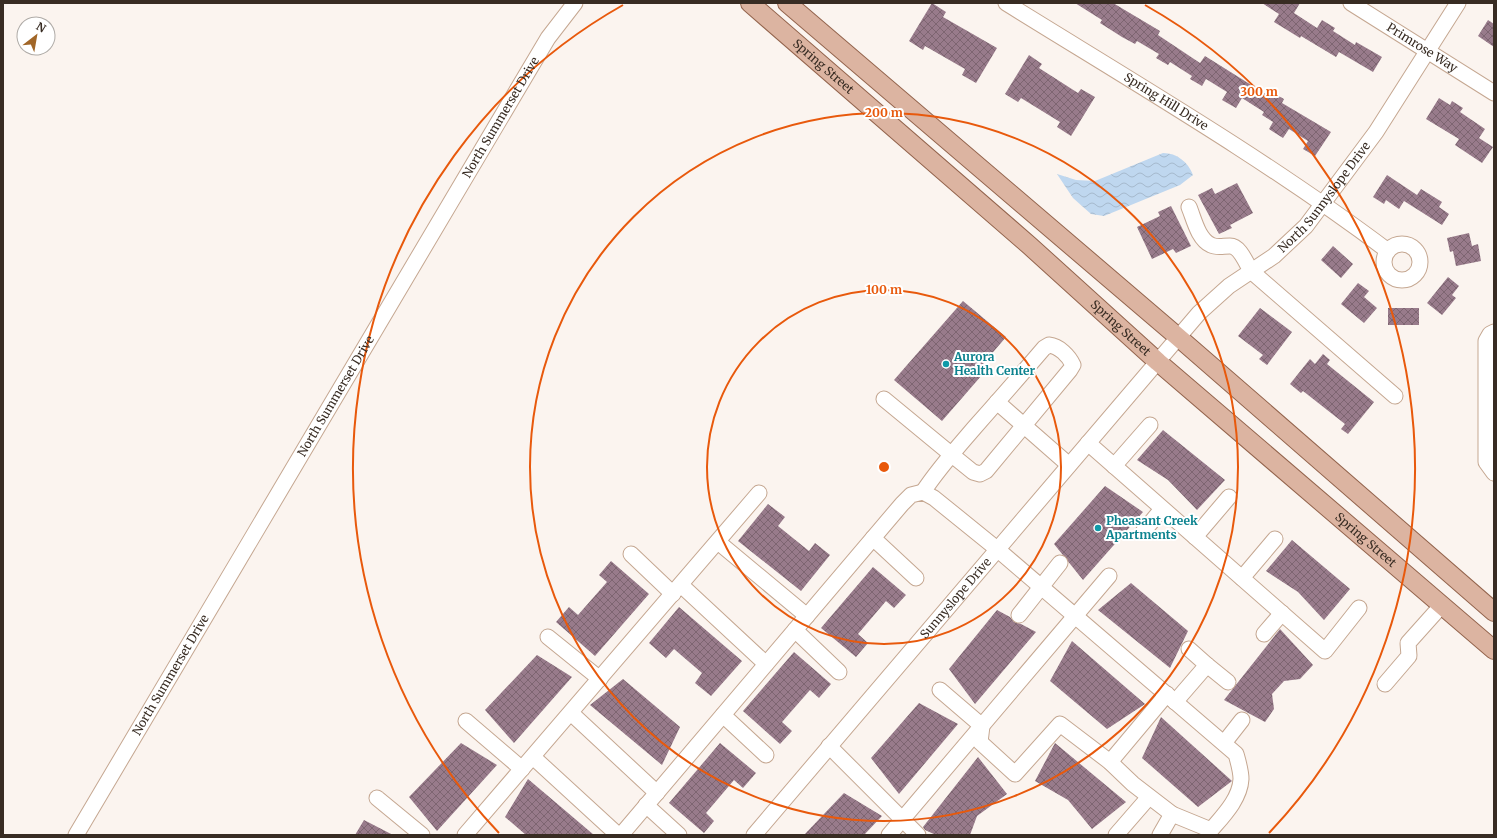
<svg xmlns="http://www.w3.org/2000/svg" width="1497" height="838" viewBox="0 0 1497 838" font-family="Merriweather,serif">
<style>
.water{fill:url(#water-waves)}
.building{fill:url(#building-cross-hatch)}
.lines{fill:none;stroke-linecap:round;stroke-linejoin:round}
.minor-casing{stroke:#c5a791;stroke-width:17}
.major-casing{stroke:#93644d;stroke-width:20}
.minor{stroke:#fff;stroke-width:15}
.major{stroke:#dcb4a1;stroke-width:18}
.ring{fill:none;stroke:#e8590c;stroke-width:2}
.culture-dot{fill:#0f9aa8;stroke:#fff;stroke-width:1.5}
.labels{text-anchor:middle;stroke-width:4;stroke-linejoin:round;paint-order:stroke}
.street-label{font-size:12px;fill:#382c23;stroke:#fff}
.culture-label{font-size:12px;font-weight:bold;fill:#0d838f;stroke:#fff;text-anchor:start}
.centre{fill:#e8590c;stroke:#fff;stroke-width:2}
.ring-label{font-size:12px;text-anchor:middle;font-weight:bold;fill:#e8590c;stroke:#fff;stroke-width:4;stroke-linejoin:round;paint-order:stroke}
</style>
<defs>
<pattern id="water-waves" width="16" height="10" patternUnits="userSpaceOnUse"><rect width="16" height="10" fill="#bfd7ef"/><path d="M0 5q4-4 8 0t8 0" fill="none" stroke="#a5b9cd"/></pattern>
<pattern id="building-cross-hatch" width="8" height="8" patternUnits="userSpaceOnUse"><rect width="8" height="8" fill="#987b8b"/><path d="M0 0l8 8M0 8l8-8" fill="none" stroke="#7d6571"/></pattern>
</defs>
<rect width="100%" height="100%" fill="#fbf4ef"/>
<!-- water -->
<path class="water" d="M 1163,153 C 1177,153 1188,162 1193,175 L 1180,185 L 1104,216 L 1091,214 L 1073,198 L 1057,174 L 1076,180 L 1095,181 Z"/>
<!-- building -->
<path class="building" d="M 932,3 L 946,12 L 943,17 L 997,48 L 976,83 L 962,75 L 965,69 L 925,46 L 923,50 L 909,41 Z
M 1075,3 L 1113,3 L 1160,31 L 1158,35 L 1200,63 L 1205,56 L 1272,98 L 1275,94 L 1284,99 L 1282,103 L 1331,132 L 1315,156 L 1303,149 L 1308,141 L 1289,129 L 1283,138 L 1269,129 L 1273,122 L 1262,115 L 1264,112 L 1242,98 L 1236,108 L 1222,100 L 1227,92 L 1206,79 L 1202,86 L 1190,79 L 1192,76 L 1170,62 L 1168,65 L 1156,58 L 1159,54 L 1137,41 L 1135,44 L 1122,37 L 1100,23 L 1102,20 Z
M 1262,3 L 1300,3 L 1294,13 L 1317,28 L 1322,20 L 1335,28 L 1333,31 L 1355,45 L 1356,42 L 1382,57 L 1373,72 L 1339,52 L 1336,57 L 1301,36 L 1300,38 L 1274,22 L 1279,14 Z
M 1488,20 L 1494,24 L 1494,47 L 1478,36 Z
M 1029,55 L 1042,64 L 1039,68 L 1078,93 L 1081,89 L 1095,97 L 1071,136 L 1057,127 L 1060,122 L 1021,98 L 1018,102 L 1005,94 Z
M 1439,98 L 1450,105 L 1452,101 L 1463,108 L 1460,112 L 1485,129 L 1479,138 L 1493,147 L 1482,163 L 1455,145 L 1459,139 L 1426,119 Z
M 1387,175 L 1417,195 L 1421,189 L 1442,202 L 1439,207 L 1449,214 L 1442,225 L 1404,201 L 1399,209 L 1386,200 L 1384,204 L 1373,197 Z
M 1237,183 L 1253,213 L 1230,225 L 1232,228 L 1219,234 L 1198,195 L 1212,188 L 1215,194 Z
M 1171,206 L 1191,246 L 1176,253 L 1173,249 L 1152,259 L 1137,227 L 1160,216 L 1158,212 Z
M 1469,233 L 1472,246 L 1478,244 L 1481,261 L 1456,266 L 1453,251 L 1450,252 L 1447,238 Z
M 1333,246 L 1353,264 L 1341,278 L 1321,260 Z
M 1448,277 L 1459,286 L 1452,295 L 1456,298 L 1442,315 L 1427,303 Z
M 1358,283 L 1369,291 L 1364,297 L 1377,308 L 1364,323 L 1341,304 Z
M 963,301 L 1006,337 L 977,371 L 982,375 L 942,421 L 894,380 Z
M 1260,308 L 1292,332 L 1267,365 L 1259,359 L 1263,355 L 1238,336 Z
M 1388,308 L 1419,308 L 1419,325 L 1388,325 Z
M 1323,354 L 1330,360 L 1327,364 L 1374,402 L 1348,434 L 1341,429 L 1345,424 L 1303,391 L 1301,393 L 1290,384 L 1310,359 L 1315,364 Z
M 1163,430 L 1225,480 L 1197,510 L 1168,480 L 1137,460 Z
M 1105,486 L 1143,512 L 1083,580 L 1054,544 Z
M 768,504 L 785,517 L 778,526 L 809,551 L 815,543 L 830,555 L 801,591 L 738,541 Z
M 1292,540 L 1350,589 L 1324,620 L 1298,592 L 1266,571 Z
M 611,561 L 649,594 L 595,656 L 556,622 L 569,607 L 578,615 L 607,582 L 599,575 Z
M 873,567 L 906,595 L 894,608 L 886,601 L 858,634 L 868,643 L 856,657 L 821,628 Z
M 1131,583 L 1188,631 L 1170,668 L 1098,610 Z
M 679,607 L 742,661 L 711,696 L 695,683 L 702,673 L 674,649 L 666,658 L 649,643 Z
M 997,610 L 1010,617 L 1014,622 L 1021,624 L 1036,632 L 975,704 L 949,669 Z
M 1280,629 L 1313,665 L 1300,679 L 1284,681 L 1272,694 L 1274,709 L 1265,722 L 1224,700 Z
M 1072,641 L 1145,704 L 1107,729 L 1050,681 Z
M 794,652 L 831,684 L 819,698 L 810,690 L 782,722 L 792,731 L 780,744 L 743,711 Z
M 537,655 L 572,677 L 514,743 L 485,710 Z
M 623,679 L 680,727 L 662,765 L 590,705 Z
M 919,703 L 958,724 L 899,794 L 871,758 Z
M 1161,717 L 1232,781 L 1198,807 L 1142,758 Z
M 461,743 L 497,765 L 437,831 L 409,797 Z
M 720,743 L 756,773 L 743,788 L 734,780 L 706,813 L 714,821 L 704,833 L 669,803 Z
M 1055,743 L 1126,802 L 1092,829 L 1068,800 L 1035,781 Z
M 978,757 L 1007,794 L 977,816 L 970,835 L 936,835 L 925,830 L 923,827 Z
M 528,779 L 594,835 L 526,835 L 505,817 Z
M 844,793 L 882,816 L 864,835 L 804,835 Z
M 364,820 L 393,835 L 355,835 Z"/>
<g class="lines">
<!-- minor casing -->
<g class="minor-casing">
<g id="minor">
<path id="s1" d="M 1006,3 C 1135,83 1267,160 1388,251"/>
<path id="s2" d="M 1351,3 L 1494,93"/>
<path d="M 1189,207 C 1194,219 1198,239 1211,245 C 1217,248 1223,246 1230,246 C 1240,246 1246,263 1251,271 L 1395,396"/>
<circle cx="1402" cy="262" r="18"/>
<path d="M 1494,332 L 1490,334 L 1486,341 L 1486,462 L 1494,473"/>
<path d="M 884,399 L 952,455 L 973,472 L 980,474 L 986,471 L 1070,370 L 1073,365 C 1069,356 1059,346 1049,345 L 1044,348 C 1021,375 998,401 975,427 C 957,448 938,469 923,492"/>
<path d="M 997,402 L 1069,465"/>
<path d="M 1088,443 L 1325,651 L 1359,608"/>
<path d="M 1114,466 L 1150,425"/>
<path d="M 1143,532 L 1162,509"/>
<path d="M 1195,537 L 1229,497"/>
<path d="M 873,538 L 916,578"/>
<path d="M 718,542 L 807,616"/>
<path d="M 631,554 L 673,594"/>
<path d="M 1242,578 L 1275,539"/>
<path d="M 681,585 L 766,664"/>
<path d="M 1019,615 L 1060,563"/>
<path d="M 795,630 L 839,672"/>
<path d="M 1264,634 L 1282,613"/>
<path d="M 548,637 L 600,679"/>
<path d="M 1207,665 L 1228,682"/>
<path d="M 1385,684 L 1409,656 L 1408,643 L 1442,605"/>
<path d="M 1175,702 L 1207,665 L 1189,649"/>
<path d="M 571,713 L 657,793"/>
<path d="M 723,715 L 766,755"/>
<path d="M 466,721 L 522,769"/>
<path d="M 1224,743 L 1242,720"/>
<path d="M 829,746 L 918,835"/>
<path d="M 533,757 L 618,835"/>
<path d="M 1110,762 L 1167,694"/>
<path d="M 377,798 L 422,835"/>
<path d="M 646,805 L 679,835"/>
<path id="s3" d="M 76,835 L 548,38 L 575,3"/>
<path d="M 465,835 L 759,493"/>
<path d="M 621,835 L 902,504 L 911,495 L 923,492 L 934,498 L 997,549 L 1236,754 C 1238,761 1241,771 1241,779 C 1240,799 1223,816 1211,830 L 1172,814 L 1133,784 L 1110,762 L 1060,724 L 1015,774 L 980,742 L 982,726 L 940,690"/>
<path id="s4" d="M 754,835 L 1199,313 L 1229,286 L 1274,256 L 1306,226 L 1376,132 L 1458,3"/>
<path d="M 889,835 L 1109,576"/>
<path d="M 1116,835 L 1149,797"/>
<path d="M 1160,835 L 1172,814"/>
</g>
</g>
<!-- major casing -->
<g class="major-casing">
<g id="major">
<path id="s5" d="M 750,3 L 1030,246 L 1158,362 L 1494,650"/>
<path d="M 787,3 L 1178,337 L 1494,612"/>
</g>
</g>
<!-- minor -->
<use href="#minor" class="minor"/>
<!-- major -->
<use href="#major" class="major"/>
</g>
<!-- distance rings -->
<g class="ring">
<circle cx="884" cy="467" r="177"/>
<circle cx="884" cy="467" r="354"/>
<path d="M499 833A531 531 0 0 1 623 5M1145 5A531 531 0 0 1 1269 833"/>
</g>
<!-- markers -->
<g class="culture-dot">
<circle cx="946" cy="364" r="4"/>
<circle cx="1098" cy="528" r="4"/>
</g>
<g class="labels">
<!-- street labels -->
<g class="street-label">
<text dy="4" stroke="none"><textPath href="#s2" startOffset="84">Primrose Way</textPath></text>
<text dy="4" stroke="none"><textPath href="#s5" startOffset="97">Spring Street</textPath></text>
<text dy="4" stroke="none"><textPath href="#s1" startOffset="188">Spring Hill Drive</textPath></text>
<text dy="4" stroke="none"><textPath href="#s3" startOffset="834">North Summerset Drive</textPath></text>
<text dy="4" stroke="none"><textPath href="#s4" startOffset="858">North Sunnyslope Drive</textPath></text>
<text dy="4" stroke="none"><textPath href="#s5" startOffset="493">Spring Street</textPath></text>
<text dy="4" stroke="none"><textPath href="#s3" startOffset="510">North Summerset Drive</textPath></text>
<text dy="4" stroke="none"><textPath href="#s5" startOffset="817">Spring Street</textPath></text>
<text dy="4" stroke="none"><textPath href="#s4" startOffset="311">Sunnyslope Drive</textPath></text>
<text dy="4" stroke="none"><textPath href="#s3" startOffset="186">North Summerset Drive</textPath></text>
</g>
<!-- culture labels -->
<g class="culture-label">
<text x="954" y="361">Aurora<tspan x="954" dy="14">Health Center</tspan></text>
<text x="1106" y="525">Pheasant Creek<tspan x="1106" dy="14">Apartments</tspan></text>
</g>
</g>
<circle cx="884" cy="467" r="6" class="centre"/>
<g class="ring-label">
<text x="1259" y="96">300 m</text>
<text x="884" y="117">200 m</text>
<text x="884" y="294">100 m</text>
</g>
<!-- border -->
<rect width="1497" height="838" fill="none" stroke="#382c23" stroke-width="8"/>
<!-- north arrow -->
<g transform="translate(36 36) rotate(31)"><circle r="19" fill="#ffffff" stroke="#afaba7"/>
<path d="M0-3L7 15L0 10L-7 15Z" fill="#a16627"/>
<text y="-6" font-size="11" font-weight="bold" text-anchor="middle" fill="#382c23">N</text>
</g>
</svg>
